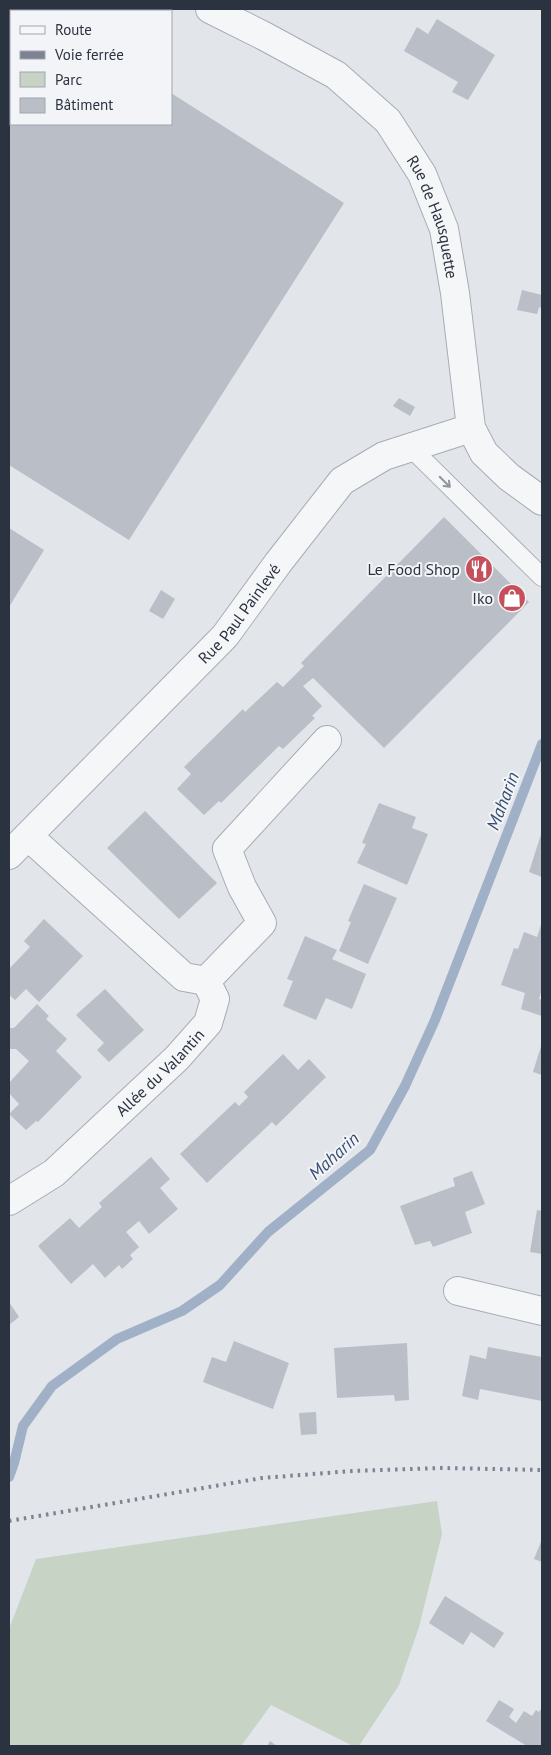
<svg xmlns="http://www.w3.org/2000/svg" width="551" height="1755" viewBox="0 0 551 1755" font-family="'PT Sans',sans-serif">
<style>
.green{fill:#c7d3c4}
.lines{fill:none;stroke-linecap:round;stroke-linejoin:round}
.stream{stroke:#a0b0c7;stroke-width:10}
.building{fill:#babec6}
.service-casing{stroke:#a7acb4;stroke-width:20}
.minor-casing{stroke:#a7acb4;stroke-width:30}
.tertiary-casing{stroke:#a7acb4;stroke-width:30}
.service{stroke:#f5f6f8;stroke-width:18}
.minor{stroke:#f5f6f8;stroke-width:28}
.tertiary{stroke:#f5f6f8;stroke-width:28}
.rail{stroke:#7d8392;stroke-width:4;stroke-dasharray:2.5 5;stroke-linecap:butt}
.oneway{stroke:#90949c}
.labels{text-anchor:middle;stroke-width:4;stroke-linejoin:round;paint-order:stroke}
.street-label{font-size:16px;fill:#2b3240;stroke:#f2f4f7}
.poi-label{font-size:16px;fill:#2b3240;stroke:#f2f4f7;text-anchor:end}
.water-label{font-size:18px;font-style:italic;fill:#384e72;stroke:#f2f4f7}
</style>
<rect width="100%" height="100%" fill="#e2e5ea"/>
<!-- green -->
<path class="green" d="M 437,1501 L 442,1534 L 419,1627 L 399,1685 L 359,1746 L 353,1746 L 271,1705 L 241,1746 L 9,1746 L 9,1629 L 36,1559 Z"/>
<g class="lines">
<!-- stream -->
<path class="stream" d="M 9,1477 L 14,1463 L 23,1426 L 52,1386 L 117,1339 L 182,1311 L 220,1285 L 268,1232 L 370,1150 L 405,1086 L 435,1020 L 542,744"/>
</g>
<!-- building -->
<path class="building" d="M 9,9 L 39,9 L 43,11 L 11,11 L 11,124 L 171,124 L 171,93 L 344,203 L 129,540 L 9,465 Z
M 437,19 L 495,55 L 468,100 L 452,92 L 458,82 L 404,51 L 417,27 L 428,34 Z
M 522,290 L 542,295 L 542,308 L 539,307 L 537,314 L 517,310 Z
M 399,398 L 415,407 L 410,416 L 393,406 Z
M 444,517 L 529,602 L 384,748 L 313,678 L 303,686 L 322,706 L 312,716 L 315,718 L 283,749 L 279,746 L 221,803 L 219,801 L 204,815 L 177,789 L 191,774 L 184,767 L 243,709 L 245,712 L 277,682 L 283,687 L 304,666 L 301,663 Z
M 9,528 L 44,550 L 9,607 Z
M 161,590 L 175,599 L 163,619 L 149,611 Z
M 379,803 L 416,817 L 412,828 L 428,834 L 407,885 L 357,863 L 366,844 L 362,843 Z
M 145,811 L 217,883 L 179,919 L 107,848 Z
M 542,831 L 542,877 L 529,872 Z
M 364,884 L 397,898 L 368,964 L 339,951 L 351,922 L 348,921 Z
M 44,919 L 83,956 L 39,1002 L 26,989 L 15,1000 L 9,995 L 9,969 L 30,947 L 24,941 Z
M 542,922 L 542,989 L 539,999 L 542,1000 L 542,1016 L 521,1009 L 525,993 L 501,985 L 514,948 L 518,949 L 524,932 L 537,937 Z
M 305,936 L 337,950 L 332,959 L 366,974 L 352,1009 L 326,998 L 316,1020 L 283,1006 L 293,981 L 287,979 Z
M 105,989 L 144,1030 L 109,1062 L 97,1050 L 104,1043 L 76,1015 Z
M 37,1004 L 49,1016 L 46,1019 L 67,1039 L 56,1051 L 82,1077 L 38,1122 L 36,1121 L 26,1130 L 9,1114 L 19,1104 L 9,1093 L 9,1083 L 29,1061 L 16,1049 L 9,1049 L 9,1028 L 14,1028 Z
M 542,1043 L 542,1075 L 533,1072 Z
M 283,1054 L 298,1070 L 309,1059 L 326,1077 L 276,1126 L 272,1122 L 207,1183 L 180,1154 L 235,1102 L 239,1106 L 248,1097 L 244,1092 Z
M 151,1157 L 170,1179 L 160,1188 L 178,1209 L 149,1234 L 139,1221 L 126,1232 L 139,1247 L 130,1255 L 133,1259 L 122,1269 L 119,1265 L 105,1278 L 93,1264 L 71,1284 L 38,1246 L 70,1218 L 79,1228 L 102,1207 L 99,1203 Z
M 472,1171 L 485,1204 L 465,1212 L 472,1233 L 433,1247 L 430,1241 L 415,1245 L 400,1206 L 455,1186 L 453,1178 Z
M 537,1210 L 542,1211 L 542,1254 L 530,1252 Z
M 9,1302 L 19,1317 L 9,1325 Z
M 234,1341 L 289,1363 L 273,1409 L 203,1382 L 212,1357 L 226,1362 Z
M 407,1343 L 409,1400 L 395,1401 L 394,1395 L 337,1398 L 334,1348 Z
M 488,1347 L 542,1357 L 542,1401 L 480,1389 L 478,1400 L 462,1396 L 470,1355 L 486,1359 Z
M 316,1412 L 317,1434 L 301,1435 L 299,1413 Z
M 542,1539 L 542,1562 L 534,1559 Z
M 445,1596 L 504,1633 L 494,1648 L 471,1632 L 463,1645 L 429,1623 Z
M 499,1700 L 514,1709 L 509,1717 L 516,1723 L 524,1711 L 532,1716 L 536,1710 L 539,1712 L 541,1709 L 542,1710 L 542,1746 L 527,1746 L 486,1721 Z
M 270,1741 L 277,1746 L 267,1746 Z"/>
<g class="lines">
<!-- service casing -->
<g class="service-casing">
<path id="service" d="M 410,447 L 542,577"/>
</g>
<!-- minor casing -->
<g class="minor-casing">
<g id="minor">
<path id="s1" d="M 9,855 L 225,636 L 278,563 L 342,481 L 384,456 L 471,428"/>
<path d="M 206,981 L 262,923 L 242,887 L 227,849 L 327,740"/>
<path id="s2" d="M 9,1201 L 54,1173 L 177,1058 L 208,1023 L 215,999 L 206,981 L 184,977 L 28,836"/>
<path d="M 458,1291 L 542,1311"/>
</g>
</g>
<!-- tertiary casing -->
<g class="tertiary-casing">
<g id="tertiary">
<path id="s3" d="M 210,9 L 264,36 L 336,75 L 388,121 L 422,174 L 444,229 L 455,293 L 471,428 L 484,453 L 509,477 L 542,501"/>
</g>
</g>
<!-- service -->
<use href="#service" class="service"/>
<!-- minor -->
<use href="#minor" class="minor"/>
<!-- tertiary -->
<use href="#tertiary" class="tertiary"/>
<!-- rail -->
<path class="rail" d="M 9,1521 L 262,1478 L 352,1471 L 442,1468 L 542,1470"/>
</g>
<!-- one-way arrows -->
<defs><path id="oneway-shaft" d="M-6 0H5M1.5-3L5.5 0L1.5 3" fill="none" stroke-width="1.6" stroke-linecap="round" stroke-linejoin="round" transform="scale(1.25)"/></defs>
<use class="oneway" href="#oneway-shaft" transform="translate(445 482) rotate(45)"/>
<!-- icons -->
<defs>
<g id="restaurant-disc" transform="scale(1.4375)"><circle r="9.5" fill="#c5505b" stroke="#f2f4f7"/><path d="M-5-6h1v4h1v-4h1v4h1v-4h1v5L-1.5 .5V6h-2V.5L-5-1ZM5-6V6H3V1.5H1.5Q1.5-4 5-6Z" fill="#fff"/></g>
<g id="shop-disc" transform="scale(1.4375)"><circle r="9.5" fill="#c5505b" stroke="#f2f4f7"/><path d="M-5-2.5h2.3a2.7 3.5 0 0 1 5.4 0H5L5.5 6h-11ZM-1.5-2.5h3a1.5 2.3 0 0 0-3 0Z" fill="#fff"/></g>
</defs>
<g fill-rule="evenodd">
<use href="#restaurant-disc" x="479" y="569"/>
<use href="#shop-disc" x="512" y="598"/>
</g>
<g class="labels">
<!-- street labels -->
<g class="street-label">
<text dy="6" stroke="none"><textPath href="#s3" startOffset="319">Rue de Hausquette</textPath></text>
<text dy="6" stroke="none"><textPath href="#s1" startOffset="334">Rue Paul Painlevé</textPath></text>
<text dy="6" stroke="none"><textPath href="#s2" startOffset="199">Allée du Valantin</textPath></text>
</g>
<!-- poi labels -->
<g class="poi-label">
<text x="460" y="575">Le Food Shop</text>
<text x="493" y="604">Iko</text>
</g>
<!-- water labels -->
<g class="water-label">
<text transform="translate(503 801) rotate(-69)" y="6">Maharin</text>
<text transform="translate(334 1156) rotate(-42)" y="6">Maharin</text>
</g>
</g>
<!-- border -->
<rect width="551" height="1755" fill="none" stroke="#2b3240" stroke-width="20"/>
<!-- legend -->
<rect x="10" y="10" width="162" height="115" fill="#f2f4f7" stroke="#a2a6ae"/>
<rect x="20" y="26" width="25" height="8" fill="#f5f6f8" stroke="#a2a6ae"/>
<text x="55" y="35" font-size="15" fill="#2b3240">Route</text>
<rect x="20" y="51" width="25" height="8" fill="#7d8392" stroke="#a2a6ae"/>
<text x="55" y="60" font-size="15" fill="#2b3240">Voie ferrée</text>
<rect x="20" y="72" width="25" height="15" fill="#c7d3c4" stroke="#a2a6ae"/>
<text x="55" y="85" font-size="15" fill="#2b3240">Parc</text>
<rect x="20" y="98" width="25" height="15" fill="#babec6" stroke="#a2a6ae"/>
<text x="55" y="110" font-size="15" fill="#2b3240">Bâtiment</text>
</svg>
